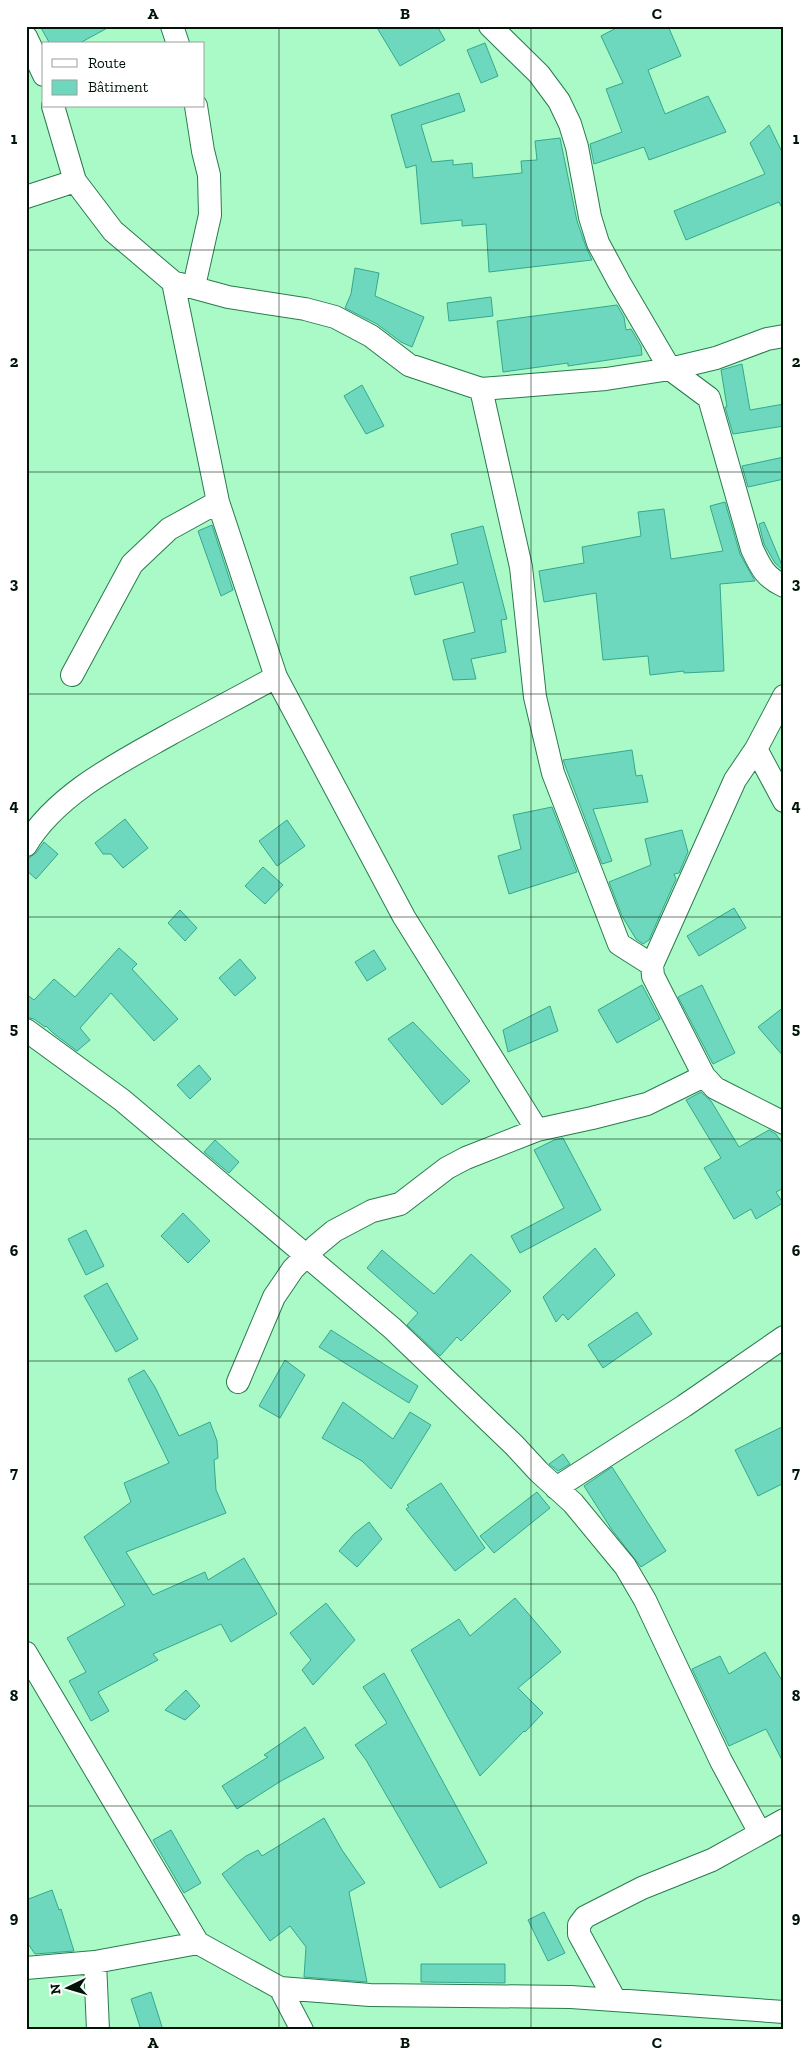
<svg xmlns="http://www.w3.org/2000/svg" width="810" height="2056" viewBox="0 0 810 2056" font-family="'Zilla Slab',serif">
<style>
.building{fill:#6dd8be;stroke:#36a78e}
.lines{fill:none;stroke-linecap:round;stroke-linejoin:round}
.street-casing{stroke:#297b4e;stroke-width:24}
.street{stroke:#fff;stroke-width:22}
.grid{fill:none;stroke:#001407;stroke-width:1;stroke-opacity:0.55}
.neatline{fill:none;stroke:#001407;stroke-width:2}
.grid-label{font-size:16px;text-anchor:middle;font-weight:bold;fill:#001407}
</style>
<rect width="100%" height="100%" fill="#a9fac6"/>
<!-- building -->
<path class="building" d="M 40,26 L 111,26 L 78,44 L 50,44 Z
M 376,26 L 437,26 L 445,40 L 400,66 Z
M 620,26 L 668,26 L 681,56 L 648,70 L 665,114 L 708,96 L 726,132 L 649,160 L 644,147 L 594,164 L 590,144 L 622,132 L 606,89 L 623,83 L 601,36 Z
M 485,43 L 498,76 L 481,83 L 467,50 Z
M 459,93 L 465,111 L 421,125 L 432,162 L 453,160 L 453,165 L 472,163 L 473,178 L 522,173 L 521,161 L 537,160 L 535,141 L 560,138 L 577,221 L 586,247 L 592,260 L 489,272 L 486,224 L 462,226 L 462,220 L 421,224 L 416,165 L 406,168 L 391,115 Z
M 769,125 L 784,156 L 784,212 L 779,202 L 686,240 L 674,211 L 765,174 L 750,143 Z
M 355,268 L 379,273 L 375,296 L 424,317 L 412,347 L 401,342 L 377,324 L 345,308 L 351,294 Z
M 491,297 L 493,316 L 449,321 L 447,303 Z
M 617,305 L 624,317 L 626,330 L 631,329 L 641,346 L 642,355 L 568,366 L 568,363 L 503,372 L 497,321 Z
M 742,364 L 750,410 L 784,404 L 784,426 L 733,434 L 725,407 L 727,407 L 721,370 Z
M 362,385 L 384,426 L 366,434 L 344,396 Z
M 784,457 L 784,479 L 748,487 L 742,466 Z
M 725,502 L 740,554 L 755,581 L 720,584 L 724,671 L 684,673 L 684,671 L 650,675 L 648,656 L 603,660 L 596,593 L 544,602 L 539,571 L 584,563 L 582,547 L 641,536 L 638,512 L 664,509 L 671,559 L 723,551 L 710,506 Z
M 764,522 L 784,570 L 784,571 L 775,563 L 764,544 L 759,524 Z
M 212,525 L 233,590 L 221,596 L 198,531 Z
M 483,526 L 507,619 L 501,620 L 506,652 L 471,659 L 476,679 L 453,680 L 443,640 L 475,632 L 463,582 L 415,595 L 410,577 L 458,564 L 451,534 Z
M 632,750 L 636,776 L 642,775 L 648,802 L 593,809 L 612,861 L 602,864 L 563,760 Z
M 552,807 L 577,872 L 509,894 L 498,856 L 521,849 L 513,815 Z
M 125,819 L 148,848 L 123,868 L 111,854 L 103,854 L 95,843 Z
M 287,820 L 305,846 L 277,866 L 259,841 Z
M 682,830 L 688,852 L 679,873 L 674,874 L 676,879 L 649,940 L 643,944 L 636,939 L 622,916 L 609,882 L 651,865 L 645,839 Z
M 44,842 L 58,854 L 36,879 L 26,870 L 26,860 L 36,853 Z
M 263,867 L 283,885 L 265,904 L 245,886 Z
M 734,908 L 746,928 L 699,956 L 687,936 Z
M 180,910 L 197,928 L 185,941 L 168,923 Z
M 119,948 L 137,964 L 132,969 L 178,1019 L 154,1041 L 111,993 L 80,1028 L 90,1040 L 77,1051 L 53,1033 L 46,1026 L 45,1027 L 34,1019 L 26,1017 L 26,994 L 34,1000 L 54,979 L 75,997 Z
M 374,950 L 386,969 L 367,981 L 355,962 Z
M 240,959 L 256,978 L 235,996 L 219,978 Z
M 642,985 L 660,1019 L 617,1043 L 598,1010 Z
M 702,985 L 735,1053 L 713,1064 L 678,997 Z
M 550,1006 L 558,1031 L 508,1052 L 503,1030 Z
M 784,1007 L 784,1057 L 758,1027 Z
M 413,1022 L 470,1081 L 442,1105 L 388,1039 Z
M 199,1065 L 211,1079 L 190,1099 L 177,1085 Z
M 701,1092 L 711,1101 L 739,1147 L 769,1130 L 776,1134 L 784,1146 L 784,1188 L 776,1192 L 783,1203 L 756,1219 L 751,1209 L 734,1219 L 704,1168 L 721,1158 L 686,1100 Z
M 563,1138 L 601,1210 L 520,1253 L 511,1236 L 564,1208 L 534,1150 L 554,1140 Z
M 215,1140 L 239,1162 L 229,1173 L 204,1152 Z
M 183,1213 L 210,1241 L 188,1263 L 161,1236 Z
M 86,1230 L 104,1266 L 86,1275 L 68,1239 Z
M 595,1248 L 615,1275 L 568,1320 L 563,1314 L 556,1322 L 543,1297 Z
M 382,1250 L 434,1294 L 471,1254 L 511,1291 L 461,1341 L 457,1337 L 440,1356 L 407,1325 L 418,1313 L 367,1268 Z
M 107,1283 L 138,1339 L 116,1352 L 84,1296 Z
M 637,1312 L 652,1334 L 603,1368 L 588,1345 Z
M 331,1330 L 418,1386 L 409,1403 L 319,1347 Z
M 285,1360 L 305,1375 L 280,1418 L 259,1406 Z
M 144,1370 L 155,1387 L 179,1436 L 210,1422 L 217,1441 L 218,1458 L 214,1460 L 216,1490 L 226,1513 L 126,1552 L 153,1595 L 205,1572 L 208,1580 L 244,1558 L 277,1614 L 231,1642 L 221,1624 L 153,1654 L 158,1660 L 98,1692 L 109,1711 L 91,1721 L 69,1681 L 86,1672 L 67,1638 L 125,1605 L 84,1537 L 131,1502 L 124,1483 L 169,1463 L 128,1379 Z
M 343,1402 L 393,1439 L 410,1412 L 431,1425 L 391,1489 L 362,1461 L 322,1438 Z
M 784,1426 L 784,1483 L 758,1496 L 735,1450 Z
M 563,1454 L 570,1464 L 558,1471 L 549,1464 Z
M 612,1467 L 666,1551 L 641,1567 L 612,1530 L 584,1486 Z
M 441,1483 L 485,1548 L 455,1571 L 406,1509 L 409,1507 L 407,1505 Z
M 537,1492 L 550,1508 L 494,1553 L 480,1536 Z
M 369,1522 L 382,1539 L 357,1567 L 339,1551 L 354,1534 Z
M 515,1598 L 561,1652 L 518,1688 L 543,1713 L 525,1732 L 524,1731 L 480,1776 L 411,1650 L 459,1619 L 470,1636 Z
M 326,1603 L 355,1640 L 313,1685 L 302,1670 L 311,1660 L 290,1633 Z
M 765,1652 L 784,1684 L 784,1764 L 766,1729 L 729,1746 L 692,1669 L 720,1656 L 729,1674 Z
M 384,1673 L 487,1863 L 440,1888 L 366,1760 L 355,1745 L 387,1723 L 363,1687 Z
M 186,1690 L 200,1706 L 185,1720 L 165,1710 Z
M 305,1727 L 324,1758 L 281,1781 L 237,1809 L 222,1786 L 268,1757 L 264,1755 Z
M 324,1818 L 342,1850 L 365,1883 L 349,1892 L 367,1982 L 304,1977 L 306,1947 L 290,1926 L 270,1941 L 222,1874 L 246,1856 L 258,1850 L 262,1856 Z
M 171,1830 L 201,1883 L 184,1893 L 153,1840 Z
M 52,1890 L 59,1910 L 61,1909 L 74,1951 L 35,1954 L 26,1941 L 26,1900 Z
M 544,1912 L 565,1953 L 548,1961 L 528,1920 Z
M 421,1964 L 505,1964 L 505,1983 L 421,1982 Z
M 151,1992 L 163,2030 L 141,2030 L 131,1999 Z"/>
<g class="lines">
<!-- street casing -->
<g class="street-casing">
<path id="street" d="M 172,26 L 178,44
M 490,26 L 539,74 L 559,101 L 570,124 L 577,147 L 590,217 L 598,243 L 619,282 L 670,369 L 709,398 L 752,549 C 761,568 765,577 784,586
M 26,37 L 44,75
M 53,106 L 75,181 L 113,231 L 173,282 L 228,297 L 305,309 L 335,317 L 371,336 L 409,365 L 481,389 L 606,379 L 670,369 L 716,358 L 767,339 L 784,336
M 26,197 L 75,181
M 173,282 L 218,502 L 276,677 L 404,917 L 537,1130
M 194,286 L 210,215 L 209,175 L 203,151 L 196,106
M 481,389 L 521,567 L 535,697 L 553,773 L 619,944 L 652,965
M 72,675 L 132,564 L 169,529 L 218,502
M 784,696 L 756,749 L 735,780 L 652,965 L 653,976 L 704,1076 L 715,1088 L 784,1123
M 756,749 L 784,801
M 26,845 C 57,793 121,762 172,733 C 207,714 241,696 276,677
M 26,1030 L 122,1100 L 392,1328 L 514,1445 L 539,1472 L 573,1503 L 625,1566 L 645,1600 L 721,1761 L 760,1833
M 238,1382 L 274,1297 L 293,1269 L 316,1246 L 334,1231 L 372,1211 L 400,1204 L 447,1168 L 466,1158 L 537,1130 L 592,1118 L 647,1104 L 704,1076
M 556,1488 L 684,1406 L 784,1337
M 26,1653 L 198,1943 L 280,1988 L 370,1995 L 571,1997 L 784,2012
M 95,1962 L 98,2030
M 26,1968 L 95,1962 L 198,1943
M 280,1988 L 302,2030
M 615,2000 L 579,1934 L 579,1925 L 585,1917 L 642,1888 L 712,1860 L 784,1820"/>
</g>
<!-- street -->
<use href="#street" class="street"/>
</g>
<!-- grid -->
<path class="grid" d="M 279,26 L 279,2030M 531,26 L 531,2030M 26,250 L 784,250M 26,472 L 784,472M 26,694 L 784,694M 26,917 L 784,917M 26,1139 L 784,1139M 26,1361 L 784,1361M 26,1584 L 784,1584M 26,1806 L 784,1806"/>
<!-- border -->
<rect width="810" height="2056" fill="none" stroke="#ffffff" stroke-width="55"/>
<!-- legend -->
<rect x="42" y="42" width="162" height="65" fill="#ffffff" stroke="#99a19c"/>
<rect x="52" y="59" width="25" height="8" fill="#ffffff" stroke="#99a19c"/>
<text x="88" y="68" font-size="15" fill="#001407">Route</text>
<rect x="52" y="80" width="25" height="15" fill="#6dd8be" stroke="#99a19c"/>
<text x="88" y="92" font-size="15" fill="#001407">Bâtiment</text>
<!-- north arrow -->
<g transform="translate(68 1988) rotate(265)" stroke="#ffffff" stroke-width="4" paint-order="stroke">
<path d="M0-4L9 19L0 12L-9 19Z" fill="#001407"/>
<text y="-8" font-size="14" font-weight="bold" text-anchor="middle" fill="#001407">N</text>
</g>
<rect x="28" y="28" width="754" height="2000" class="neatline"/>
<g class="grid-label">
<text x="153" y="19">A</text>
<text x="405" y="19">B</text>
<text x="657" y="19">C</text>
<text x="14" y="144">1</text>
<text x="796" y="144">1</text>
<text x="14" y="367">2</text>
<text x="796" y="367">2</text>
<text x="14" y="589">3</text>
<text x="796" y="589">3</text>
<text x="14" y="811">4</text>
<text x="796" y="811">4</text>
<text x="14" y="1034">5</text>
<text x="796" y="1034">5</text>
<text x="14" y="1256">6</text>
<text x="796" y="1256">6</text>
<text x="14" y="1478">7</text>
<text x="796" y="1478">7</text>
<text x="14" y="1701">8</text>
<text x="796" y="1701">8</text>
<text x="14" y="1923">9</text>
<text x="796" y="1923">9</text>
<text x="153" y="2048">A</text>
<text x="405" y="2048">B</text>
<text x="657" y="2048">C</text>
</g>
</svg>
